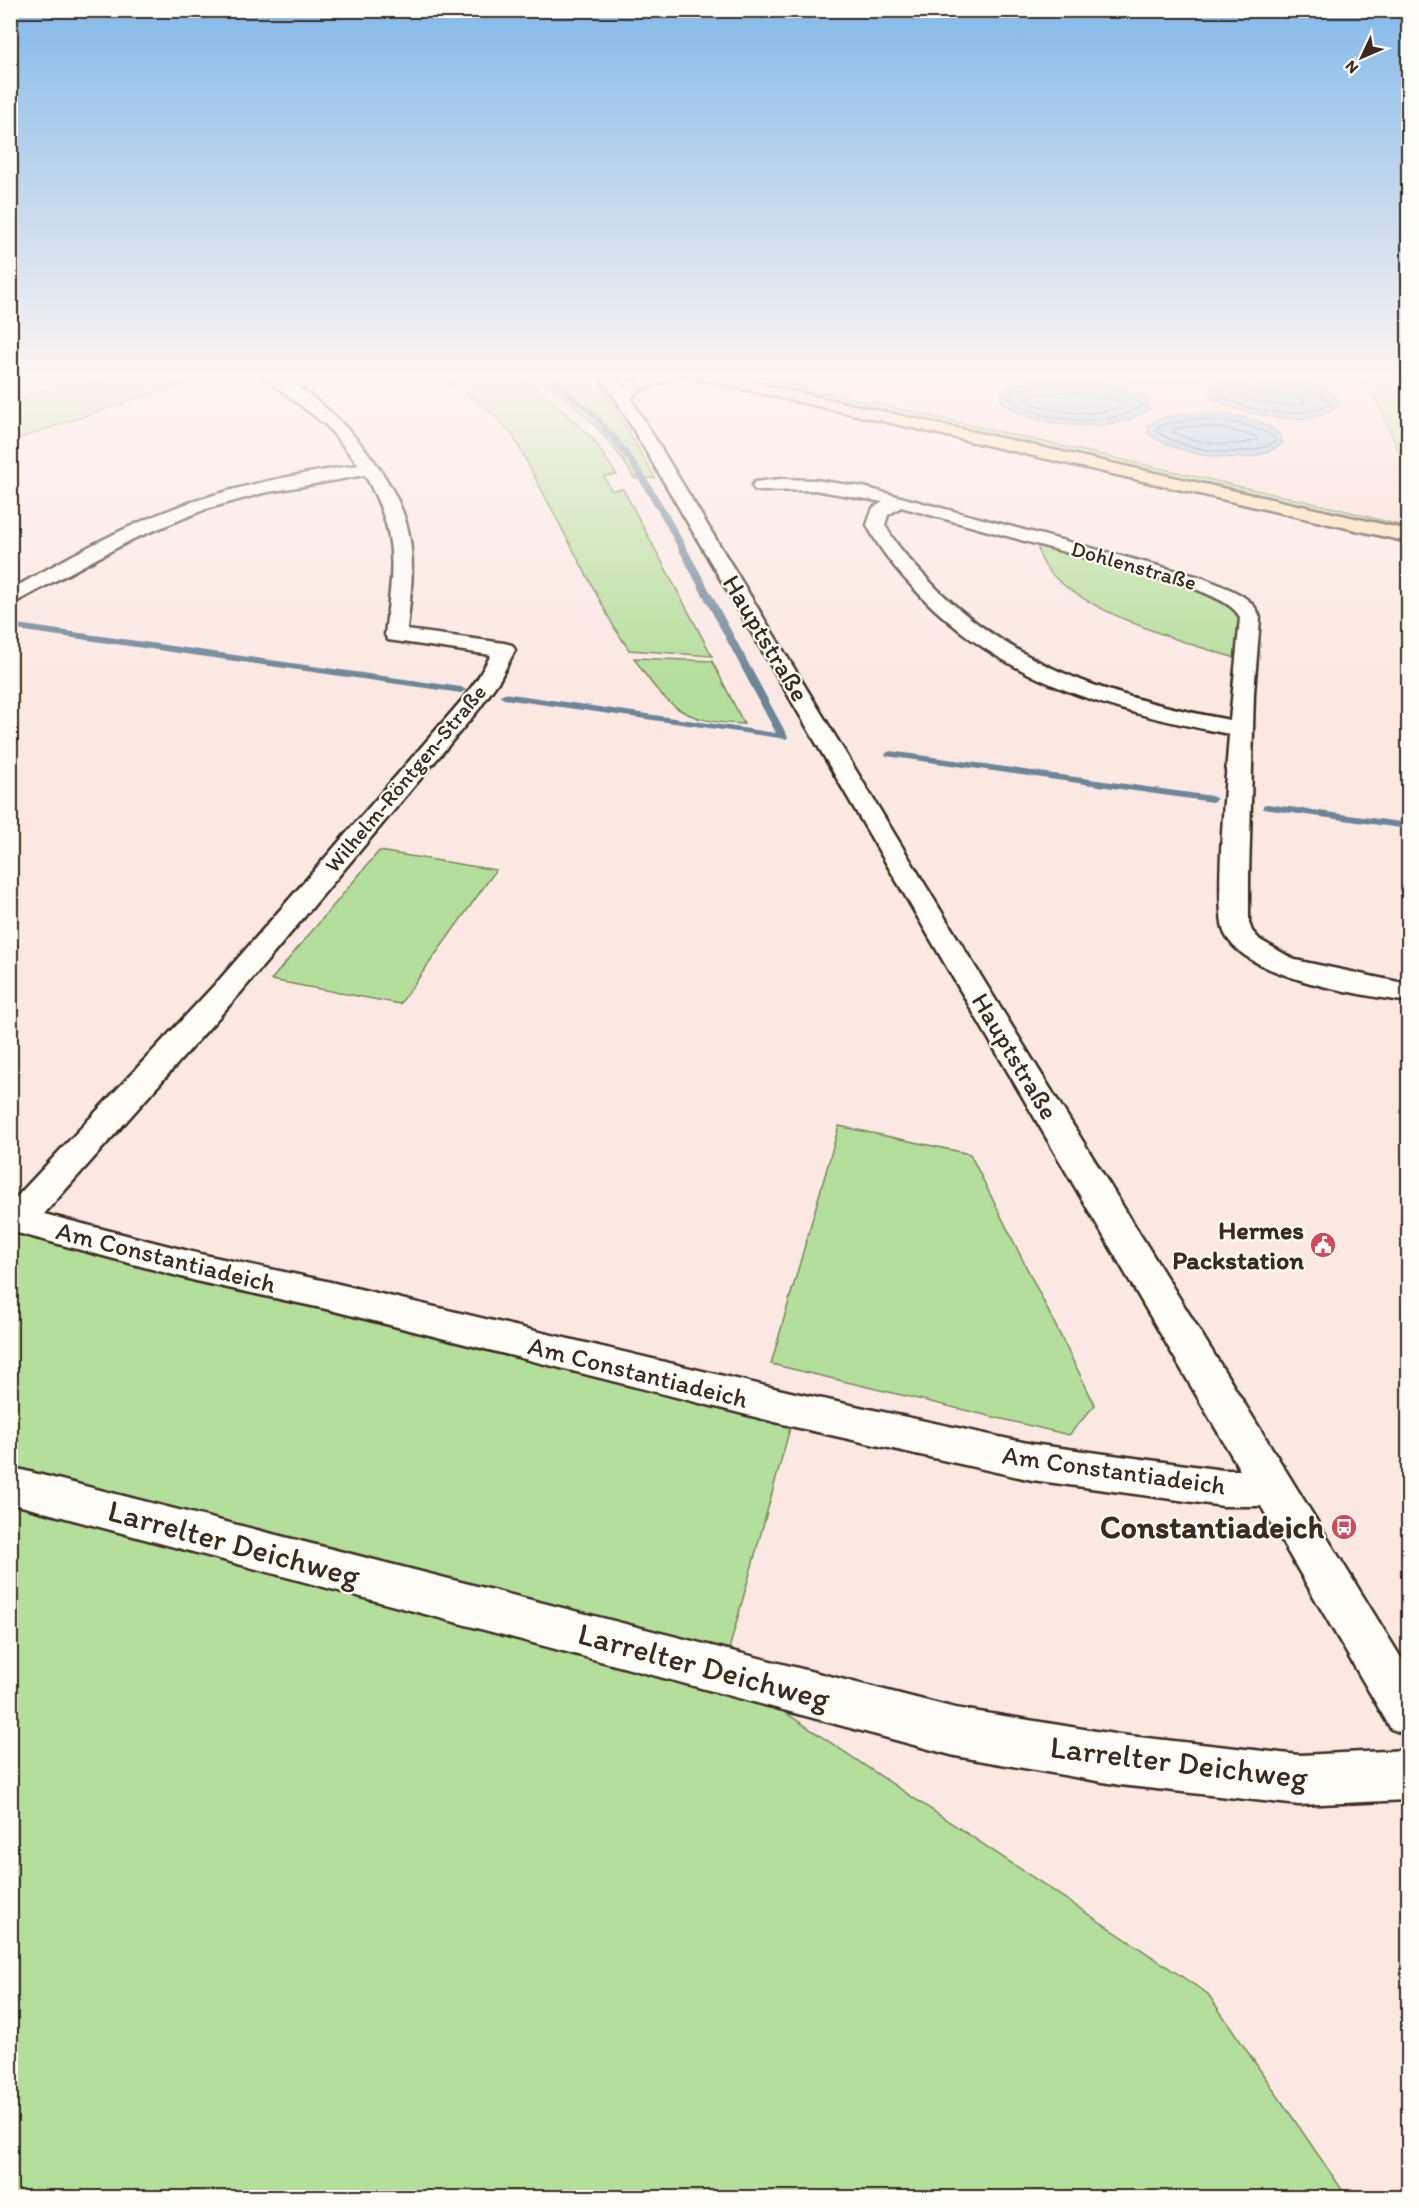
<svg xmlns="http://www.w3.org/2000/svg" width="1419" height="2208" viewBox="0 0 1419 2208" font-family="Itim,sans-serif">
<style>
.built{fill:#fadad5}
.green{fill:#b4de9b;stroke:#78845c;stroke-width:1.5}
.water{fill:#8ec1ea;stroke:#6d8598;stroke-width:1.5}
.lines{fill:none;stroke-linecap:round;stroke-linejoin:round}
.shore{stroke:#5c6670;stroke-width:1.5}
.stream{fill:#6d8598;fill-rule:evenodd}
.minor-casing{stroke:#3b2a1e;stroke-width:5}
.major-casing{stroke:#3b2a1e;stroke-width:5}
.minor{fill:#fdfcf7;fill-rule:evenodd}
.major{fill:#fcdcac;fill-rule:evenodd}
.labels{text-anchor:middle;stroke-width:4.5;stroke-linejoin:round;paint-order:stroke}
.far-street-label{font-size:22px;fill:#3b2a1e;stroke:#fdfcf7}
.street-label{font-size:26px;fill:#3b2a1e;stroke:#fdfcf7}
.poi-label{font-size:26px;font-weight:bold;fill:#3b2a1e;stroke:#fdfcf7;text-anchor:end}
.near-poi-label{font-size:32px;font-weight:bold;fill:#3b2a1e;stroke:#fdfcf7;text-anchor:end}
.near-street-label{font-size:32px;fill:#3b2a1e;stroke:#fdfcf7}
</style>
<rect width="100%" height="100%" fill="#fbe8e3"/>
<filter id="ink" filterUnits="userSpaceOnUse"><feTurbulence type="fractalNoise" baseFrequency=".0167" numOctaves="2"/><feDisplacementMap in="SourceGraphic" scale="12" xChannelSelector="R" yChannelSelector="G"/><feConvolveMatrix kernelMatrix="1 2 1 2 8 2 1 2 1" color-interpolation-filters="sRGB"/></filter>
<g filter="url(#ink)">
<!-- built -->
<path class="built" d="M 747,373 L 1354,373 L 1379,405 L 1408,473 L 1408,526 L 1341,508 Z"/>
<!-- green -->
<path class="green" d="M 124,373 L 213,373 L 11,441 L 11,401 L 69,382 L 84,386 Z
M 430,373 L 514,373 L 536,387 L 593,439 L 617,475 L 604,476 L 611,490 L 623,489 L 712,656 L 629,650 L 614,627 L 513,436 C 488,405 466,391 430,373 Z
M 532,373 L 595,373 L 655,478 L 635,479 C 609,435 575,401 532,373 Z
M 720,373 L 741,373 L 1339,509 L 1408,527 L 1408,531 Z
M 1354,373 L 1408,373 L 1408,473 L 1379,405 Z
M 1038,539 L 1174,575 L 1248,611 L 1246,661 C 1200,648 1029,600 1038,539 Z
M 634,658 L 712,661 L 744,724 C 683,722 667,708 634,658 Z
M 379,851 L 496,870 L 400,1004 L 271,980 Z
M 839,1126 L 970,1154 L 1095,1405 L 1069,1435 L 771,1364 Z
M 10,1218 L 795,1410 L 723,1671 L 1208,1994 L 1347,2197 L 11,2197 Z"/>
<!-- water -->
<path class="water" d="M 1098,373 L 1214,373 C 1190,392 1125,382 1098,373 Z
M 1059,378 C 1090,380 1121,382 1148,400 L 1149,409 C 1116,435 1032,429 1001,401 L 1001,392 C 1019,381 1038,380 1059,378 Z
M 1254,378 C 1278,379 1328,380 1340,404 C 1316,431 1239,415 1212,398 L 1209,391 C 1222,379 1238,379 1254,378 Z
M 1197,413 C 1222,414 1273,415 1283,442 C 1255,470 1179,456 1150,435 L 1148,426 C 1163,415 1179,414 1197,413 Z"/>
<g class="lines">
<!-- shore -->
<path class="shore" d="M 1122,373 L 1164,377 L 1198,373
M 1059,384 C 1086,385 1123,384 1142,406 C 1105,429 1042,422 1007,398 L 1016,390 Z
M 1254,384 C 1279,385 1314,384 1332,404 C 1299,420 1248,413 1217,394 L 1220,390 Z
M 1059,392 L 1086,393 L 1124,402 L 1125,405 C 1096,418 1051,414 1024,399 L 1025,396 Z
M 1245,392 L 1287,393 L 1307,401 C 1291,410 1261,403 1244,398 L 1242,395 Z
M 1197,419 C 1225,420 1251,423 1275,437 L 1276,441 C 1243,461 1187,451 1155,431 L 1160,425 Z
M 1197,426 L 1221,428 L 1256,436 L 1258,439 C 1237,449 1193,443 1173,432 L 1176,428 Z"/>
<!-- stream -->
<path class="stream" d="M 536,373 C 546,373 552,379 560,384 C 628,429 666,511 704,580 C 732,633 760,685 788,737 L 786,739 L 504,699 L 499,696 L 504,693 L 776,733 L 662,518 L 629,463 L 589,414 L 564,393 Z
M 10,623 L 461,687 L 466,690 L 461,693 L 10,629 Z
M 890,751 L 1212,796 L 1217,799 L 1212,802 L 886,756 L 885,754 Z
M 1267,804 L 1408,823 L 1408,829 L 1263,809 L 1263,805 Z"/>
<!-- minor casing -->
<g class="minor-casing">
<path id="minor" d="M 259,373 C 264,373 272,372 277,373 C 285,376 293,384 300,388 C 345,419 399,480 409,535 C 415,566 410,599 407,630 L 504,643 L 512,645 L 515,650 L 500,679 L 479,709 L 242,991 L 44,1214 L 200,1254 L 326,1281 L 795,1393 L 1032,1444 L 1223,1470 L 1240,1470 L 615,398 L 598,373 L 613,373 L 624,388 C 638,374 664,373 682,373 L 680,376 L 639,390 L 631,399 L 955,934 L 1408,1669 L 1408,1735 L 1391,1729 L 1261,1506 L 1223,1506 L 1032,1480 L 795,1427 L 326,1309 L 200,1282 L 10,1231 L 10,1204 L 220,979 L 463,699 L 478,678 L 491,655 L 388,640 L 385,635 C 393,566 400,538 365,475 L 263,493 L 206,509 L 133,539 L 10,605 L 10,590 C 70,556 130,522 195,501 C 248,483 304,473 359,465 L 326,425 Z
M 781,479 L 815,480 L 863,487 L 1203,578 C 1223,587 1254,595 1260,618 L 1254,693 L 1249,876 L 1249,923 L 1252,931 L 1260,940 L 1295,960 L 1408,984 L 1408,1002 C 1362,995 1248,979 1225,934 C 1213,911 1227,768 1229,734 C 1113,712 1007,683 922,597 C 901,575 881,553 867,525 L 873,508 L 883,502 L 815,490 L 761,491 L 755,490 L 752,486 L 755,482 ZM 901,507 L 1189,586 C 1203,593 1234,602 1240,618 L 1230,720 C 1119,699 1020,670 937,589 C 918,569 898,550 885,525 L 888,515 Z
M 10,1467 L 955,1708 L 1120,1735 L 1299,1755 L 1408,1750 L 1408,1800 L 1299,1805 L 1120,1785 L 955,1756 L 10,1503 Z"/>
</g>
<!-- major casing -->
<g class="major-casing">
<path id="major" d="M 684,373 L 712,373 L 1408,530 L 1408,542 L 691,377 Z"/>
</g>
<!-- minor -->
<use href="#minor" class="minor"/>
<!-- major -->
<use href="#major" class="major"/>
</g>
</g>
<!-- sky -->
<linearGradient id="sky" x2="0" y2="1"><stop stop-color="#84b9e9"/><stop offset="0.55" stop-color="#fdf5f2"/><stop offset="1" stop-color="#fdf5f2" stop-opacity="0"/></linearGradient>
<rect width="1419" height="682" fill="url(#sky)"/>
<!-- icons -->
<defs>
<g id="civic-disc" transform="scale(1.35)"><circle r="9.5" fill="#d1495b" stroke="#fdfcf7"/><path d="M-.6-6.5H3V-4.5H.6V-3L4-1V1h2V6H-6V1h2V-1L-.6-3ZM-1.2 2.5V6h2.4V2.5Z" fill="#fff"/></g>
<g id="bus-disc" transform="scale(1.35)"><circle r="9.5" fill="#d1495b" stroke="#fdfcf7"/><path d="M-5-6H5V4H4V6H2V4H-2V6H-4V4H-5ZM-3.5-4V0h7V-4ZM-3.5 1.2v1.5H-2V1.2ZM2 1.2v1.5H3.5V1.2Z" fill="#fff"/></g>
</defs>
<g fill-rule="evenodd">
<use href="#civic-disc" x="1323" y="1245"/>
<use href="#bus-disc" x="1344" y="1527"/>
</g>
<g class="labels">
<!-- far-street labels -->
<g class="far-street-label">
<text transform="translate(1134 565) rotate(16)" y="8">Dohlenstraße</text>
<text transform="translate(405 778) rotate(-50)" y="8">Wilhelm-Röntgen-Straße</text>
</g>
<!-- street labels -->
<g class="street-label">
<text transform="translate(766 638) rotate(59)" y="9">Hauptstraße</text>
<text transform="translate(1015 1056) rotate(59)" y="9">Hauptstraße</text>
<text transform="translate(166 1257) rotate(14)" y="9">Am Constantiadeich</text>
<text transform="translate(638 1372) rotate(14)" y="9">Am Constantiadeich</text>
<text transform="translate(1114 1470) rotate(8)" y="9">Am Constantiadeich</text>
</g>
<!-- poi labels -->
<g class="poi-label">
<text x="1304" y="1239">Hermes<tspan x="1304" dy="30">Packstation</tspan></text>
</g>
<!-- near-poi labels -->
<g class="near-poi-label">
<text x="1324" y="1538">Constantiadeich</text>
</g>
<!-- near-street labels -->
<g class="near-street-label">
<text transform="translate(234 1543) rotate(15)" y="11">Larrelter Deichweg</text>
<text transform="translate(704 1666) rotate(15)" y="11">Larrelter Deichweg</text>
<text transform="translate(1179 1762) rotate(7)" y="11">Larrelter Deichweg</text>
</g>
</g>
<!-- margin -->
<rect width="1419" height="2208" fill="none" stroke="#fdfcf7" stroke-width="36"/>
<rect x="18" y="18" width="1383" height="2172" fill="none" stroke="#3b2a1e" stroke-width="2" filter="url(#ink)"/>
<!-- north arrow -->
<g transform="translate(1362 57) rotate(226)" stroke="#fdfcf7" stroke-width="4.5" paint-order="stroke">
<path d="M0-4.5L10 22L0 15L-10 22Z" fill="#3b2a1e"/>
<text y="-9" font-size="16" font-weight="bold" text-anchor="middle" fill="#3b2a1e">N</text>
</g>
</svg>
